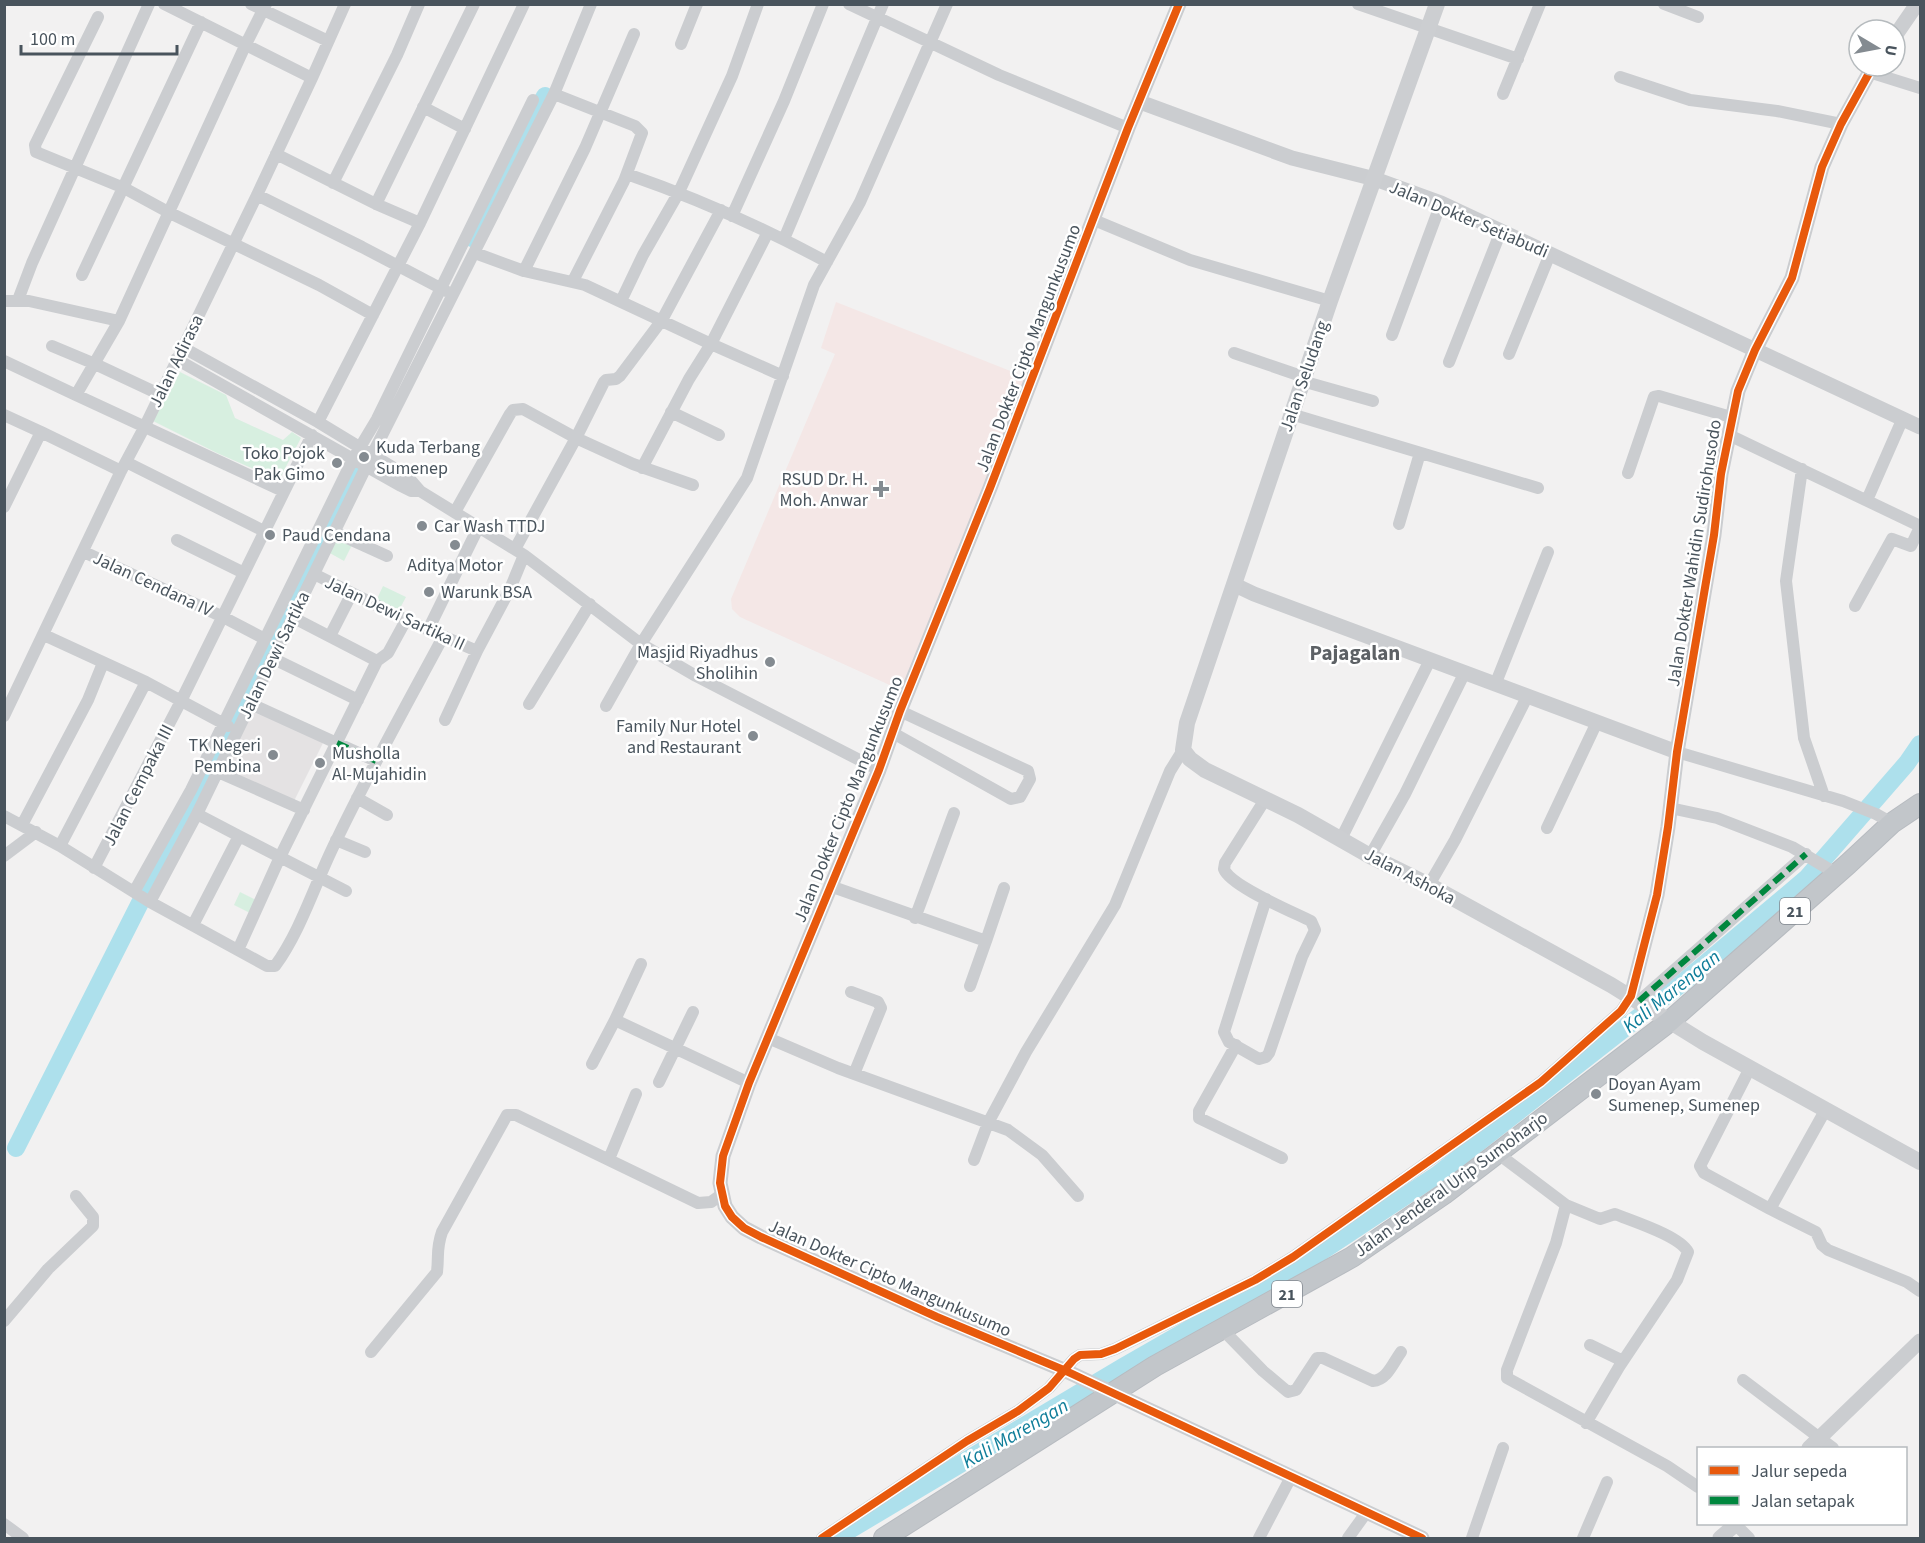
<svg xmlns="http://www.w3.org/2000/svg" width="1925" height="1543" viewBox="0 0 1925 1543" font-family="'Source Sans 3',sans-serif">
<style>
.education{fill:#e4e2e3}
.medical{fill:#f4e7e6}
.green{fill:#d7efe0}
.lines{fill:none;stroke-linecap:round;stroke-linejoin:round}
.river{stroke:#ade0ec;stroke-width:18}
.trunk-casing{stroke:#b7bbc0;stroke-width:22}
.minor{stroke:#cbcdd0;stroke-width:12}
.tertiary{stroke:#cbcdd0;stroke-width:15}
.secondary{stroke:#ccced1;stroke-width:16}
.trunk{stroke:#c2c6ca;stroke-width:20}
.quiet{stroke:#00873e;stroke-width:6;stroke-dasharray:12 6;stroke-linecap:butt}
.cycleway-casing{stroke:#fff;stroke-width:11}
.cycleway{stroke:#e8590c;stroke-width:8}
.poi-dot{fill:#848b91;stroke:#fff;stroke-width:2}
.labels{text-anchor:middle;stroke-width:5;stroke-linejoin:round;paint-order:stroke}
.shield{fill:#fff;stroke:#80878e;stroke-width:1.5}
.shield-label{font-size:16px;font-weight:bold;fill:#49545d}
.street-label{font-size:18px;fill:#49545d;stroke:#fff}
.poi-label{font-size:18px;fill:#49545d;stroke:#fff;text-anchor:start}
.water-label{font-size:20px;font-style:italic;fill:#107e9a;stroke:#fff}
.quarter-label{font-size:21px;font-weight:bold;fill:#5d6165;stroke:#fff}
</style>
<rect width="100%" height="100%" fill="#f2f1f1"/>
<!-- education -->
<path class="education" d="M 253,709 L 324,741 L 293,803 L 223,770 Z"/>
<!-- medical -->
<path class="medical" d="M 836,302 L 1028,378 L 905,692 L 740,617 L 732,609 L 731,599 L 835,354 L 821,348 Z"/>
<!-- green -->
<path class="green" d="M 180,372 L 226,395 L 235,418 L 283,440 L 292,432 L 301,438 L 279,480 L 217,453 L 153,421 Z
M 337,536 L 353,543 L 344,561 L 328,552 Z
M 383,586 L 406,597 L 398,612 L 376,601 Z
M 240,892 L 256,900 L 250,913 L 234,905 Z"/>
<g class="lines">
<!-- river -->
<path class="river" d="M 472,238 L 545,96
M 16,1148 L 145,893 L 227,737 L 357,468
M 836,1538 L 1123,1367 L 1301,1265 L 1437,1175 L 1681,984 L 1807,878 L 1907,763 L 1920,744"/>
<!-- trunk casing -->
<g class="trunk-casing">
<path id="trunk" d="M 884,1538 L 1155,1366 L 1352,1257 L 1444,1194 L 1670,1021 L 1848,864 L 1892,823 L 1920,804"/>
</g>
<!-- minor -->
<path class="minor" d="M 164,4 L 312,78
M 251,4 L 328,41
M 266,4 L 245,46 L 119,321 L 76,395 L 283,491
M 849,4 L 999,75 L 1128,128
M 1358,4 L 1518,59
M 1664,4 L 1698,17
M 98,17 L 35,145 L 36,152 L 124,188 L 170,213 L 319,285 L 373,315
M 681,44 L 697,4
M 1869,72 L 1920,88
M 1620,77 L 1690,100 L 1777,111 L 1841,124
M 554,94 L 635,126 L 642,133 L 624,181 L 573,281
M 1503,94 L 1540,4
M 423,107 L 465,129
M 276,154 L 376,204 L 420,223
M 627,174 C 696,198 762,227 827,262
M 333,183 L 397,55 L 419,4
M 257,195 L 362,247 L 446,291
M 376,204 L 474,4
M 732,216 L 784,101 L 823,4
M 1094,220 L 1190,260 L 1330,301
M 784,239 L 883,4
M 475,253 L 524,271 L 585,285 L 711,344 L 783,376
M 524,271 L 585,148 L 634,34
M 82,275 L 201,22
M 18,300 L 32,263 L 149,4
M 4,301 L 29,301 L 119,321
M 621,301 L 643,255 L 679,192 L 732,76 L 758,4
M 1392,335 L 1441,203
M 52,346 L 95,364 L 159,394
M 182,347 L 318,422 L 407,476 L 420,491 L 524,555 L 641,644 L 696,676 L 879,770
M 1234,353 L 1304,377
M 1509,354 L 1550,254
M 176,359 L 401,486 L 411,491 L 420,491
M 4,361 L 76,395
M 1449,362 L 1501,231
M 1302,381 L 1373,401
M 671,412 L 719,435
M 1291,414 L 1538,488
M 4,415 L 41,432
M 318,422 L 420,223 L 524,4
M 1729,435 L 1920,526
M 126,462 L 264,531
M 642,468 L 689,379 L 711,344 L 768,232
M 1802,469 L 1786,581 L 1804,738 L 1824,796
M 1628,473 L 1654,397 L 1659,396 L 1731,417
M 1867,500 L 1903,418
M 4,507 L 41,432 L 121,471
M 455,512 L 510,414 L 513,410 L 523,409 L 576,438 L 633,464 L 693,485
M 1399,524 L 1420,453
M 334,532 L 387,556
M 177,540 L 244,573
M 515,549 L 576,438 L 604,382 L 606,380 L 616,379 L 620,376 L 662,320 L 721,210
M 84,552 L 223,617 L 265,639
M 314,574 L 406,620 L 477,651
M 1855,606 L 1892,539 L 1911,546 L 1920,527
M 292,617 L 377,661
M 428,630 L 478,528
M 44,635 L 146,682 L 228,726
M 330,636 L 352,593
M 272,658 L 358,700
M 1495,685 L 1548,552
M 251,704 L 376,761
M 529,704 L 590,604
M 606,706 L 641,644 L 747,478 L 814,285 L 860,202 L 947,4
M 4,716 L 121,471 L 145,426 L 257,195 L 312,78 L 345,4
M 445,720 L 477,651 L 510,589 L 524,555
M 893,733 L 1011,799 L 1020,797 L 1030,779 L 1028,771 L 900,711
M 1677,752 L 1843,801 L 1876,814 L 1892,823
M 218,772 L 304,810
M 357,798 L 387,815
M 1670,808 L 1717,818 L 1792,847 L 1837,874
M 4,816 L 60,846 L 150,902 L 197,814 L 366,467 L 554,94 L 591,4
M 22,825 L 88,700 L 103,663
M 1547,828 L 1597,722
M 239,836 L 346,891
M 1341,839 L 1430,660
M 336,840 L 365,852
M 60,846 L 146,682
M 4,856 L 36,832
M 1370,856 L 1405,794 L 1464,674
M 94,868 L 181,701 L 312,435
M 1429,885 L 1455,840 L 1527,697
M 830,886 L 986,941 L 1004,888
M 134,892 L 191,790 L 353,459 L 377,419 L 533,100
M 1266,899 L 1224,1032 L 1229,1042 L 1259,1059 L 1266,1057 L 1269,1053 L 1302,957 L 1315,930 L 1311,921 C 1293,912 1230,886 1224,869 L 1225,863 L 1266,798
M 150,902 L 267,966 L 275,966 C 302,929 316,880 337,839 C 370,770 407,704 443,637
M 915,918 L 954,813
M 193,925 L 239,836 L 197,814
M 238,950 L 280,857 L 377,661 L 388,653 L 406,620
M 641,964 L 615,1020 L 749,1083
M 970,986 L 986,941
M 851,992 L 878,1002 L 881,1008 L 854,1074
M 1639,1001 L 1806,854
M 768,1038 L 838,1068 L 1008,1130 L 1042,1155 L 1078,1196
M 1236,1045 L 1199,1111 L 1199,1118 L 1282,1158
M 592,1064 L 615,1020
M 1750,1068 L 1700,1166 L 1704,1173 L 1770,1209
M 659,1082 L 693,1012
M 1826,1109 L 1770,1209 L 1816,1232 L 1822,1245 L 1828,1250 L 1907,1282 L 1920,1291
M 1497,1153 L 1566,1205 L 1600,1219 L 1615,1214 C 1632,1221 1680,1236 1688,1252 L 1677,1280 L 1619,1367 L 1586,1423
M 609,1159 L 636,1094
M 974,1160 L 988,1123 L 1026,1052 L 1115,905 L 1170,771 L 1183,750
M 1566,1205 L 1556,1243 L 1507,1370 L 1507,1378 L 1667,1466 L 1698,1487
M 4,1321 L 48,1269 L 93,1226 L 93,1217 L 76,1196
M 1222,1329 L 1263,1371 L 1288,1392 L 1296,1390 L 1317,1358 L 1323,1358 L 1373,1381 C 1387,1380 1393,1363 1401,1352
M 1590,1345 L 1623,1361
M 371,1352 L 437,1272 C 439,1255 436,1249 442,1232 L 507,1115 L 516,1115 L 698,1203 L 711,1202 L 721,1195
M 1743,1380 L 1833,1448
M 4,1524 L 23,1538
M 1735,1524 L 1749,1538
M 822,1538 L 967,1441 L 1018,1411 L 1049,1388 L 1074,1359 L 1080,1355 L 1101,1354 L 1115,1349 L 1255,1280 L 1293,1257 L 1541,1082 L 1621,1011 L 1631,996
M 1259,1538 L 1291,1477
M 1348,1538 L 1366,1513
M 1472,1538 L 1503,1448
M 1583,1538 L 1607,1482"/>
<!-- tertiary -->
<path class="tertiary" d="M 1179,4 L 1128,128 L 990,488 L 900,711 L 879,770 L 749,1083 L 723,1156 L 720,1183 L 725,1206 L 732,1217 L 744,1228 L 761,1237 L 937,1317 L 1066,1371 L 1422,1538
M 1895,36 L 1917,4
M 1140,102 L 1292,158 L 1375,179 L 1441,203 L 1920,427
M 1235,585 L 1254,594 L 1677,752
M 1631,996 L 1657,895 L 1668,827 L 1677,752 L 1714,535 L 1721,474 L 1738,391 L 1755,350 L 1792,278 L 1822,167 L 1841,124 L 1873,66
M 1809,1448 L 1920,1341
M 1720,1538 L 1736,1524"/>
<!-- secondary -->
<path class="secondary" d="M 1437,4 L 1330,301 L 1187,723 L 1183,750 L 1190,759 L 1205,770 L 1298,815 L 1370,856 L 1429,885 L 1611,985 L 1703,1042 L 1920,1162"/>
<!-- trunk -->
<use href="#trunk" class="trunk"/>
<!-- quiet -->
<path class="quiet" d="M 337,743 L 376,761
M 1639,1001 L 1806,854"/>
<!-- cycleway casing -->
<g class="cycleway-casing">
<path id="cycleway" d="M 1179,4 L 1128,128 L 990,488 L 900,711 L 879,770 L 749,1083 L 723,1156 L 720,1183 L 725,1206 L 732,1217 L 744,1228 L 761,1237 L 937,1317 L 1066,1371 L 1422,1538
M 822,1538 L 967,1441 L 1018,1411 L 1049,1388 L 1074,1359 L 1080,1355 L 1101,1354 L 1115,1349 L 1255,1280 L 1293,1257 L 1541,1082 L 1621,1011 L 1631,996 L 1657,895 L 1668,827 L 1677,752 L 1714,535 L 1721,474 L 1738,391 L 1755,350 L 1792,278 L 1822,167 L 1841,124 L 1873,66"/>
</g>
<!-- cycleway -->
<use href="#cycleway" class="cycleway"/>
</g>
<!-- markers -->
<g class="poi-dot">
<circle cx="364" cy="457" r="6"/>
<circle cx="337" cy="463" r="6"/>
<path d="M878 480h6v6h6v6h-6v6h-6v-6h-6v-6h6z"/>
<circle cx="422" cy="526" r="6"/>
<circle cx="270" cy="535" r="6"/>
<circle cx="455" cy="545" r="6"/>
<circle cx="429" cy="592" r="6"/>
<circle cx="770" cy="662" r="6"/>
<circle cx="753" cy="736" r="6"/>
<circle cx="273" cy="755" r="6"/>
<circle cx="320" cy="763" r="6"/>
<circle cx="1596" cy="1094" r="6"/>
</g>
<g class="labels">
<!-- shield labels -->
<g class="shield">
<rect x="1780" y="898" width="30" height="26" rx="4.5"/>
<rect x="1272" y="1281" width="30" height="26" rx="4.5"/>
</g>
<g class="shield-label">
<text x="1795" y="917">21</text>
<text x="1287" y="1300">21</text>
</g>
<!-- street labels -->
<g class="street-label">
<text transform="translate(1469 219) rotate(23)" y="6">Jalan Dokter Setiabudi</text>
<text transform="translate(1028 348) rotate(-69)" y="6">Jalan Dokter Cipto Mangunkusumo</text>
<text transform="translate(176 361) rotate(-64)" y="6">Jalan Adirasa</text>
<text transform="translate(1304 376) rotate(-71)" y="6">Jalan Seludang</text>
<text transform="translate(1694 553) rotate(-81)" y="6">Jalan Dokter Wahidin Sudirohusodo</text>
<text transform="translate(153 584) rotate(25)" y="6">Jalan Cendana IV</text>
<text transform="translate(395 613) rotate(25)" y="6">Jalan Dewi Sartika II</text>
<text transform="translate(274 655) rotate(-64)" y="6">Jalan Dewi Sartika</text>
<text transform="translate(138 785) rotate(-63)" y="6">Jalan Cempaka III</text>
<text transform="translate(848 799) rotate(-68)" y="6">Jalan Dokter Cipto Mangunkusumo</text>
<text transform="translate(1410 876) rotate(28)" y="6">Jalan Ashoka</text>
<text transform="translate(1451 1184) rotate(-36)" y="6">Jalan Jenderal Urip Sumoharjo</text>
<text transform="translate(890 1278) rotate(24)" y="6">Jalan Dokter Cipto Mangunkusumo</text>
</g>
<!-- poi labels -->
<g class="poi-label">
<text x="376" y="453">Kuda Terbang<tspan x="376" dy="21">Sumenep</tspan></text>
<text x="325" y="459" text-anchor="end">Toko Pojok<tspan x="325" dy="21">Pak Gimo</tspan></text>
<text x="868" y="485" text-anchor="end">RSUD Dr. H.<tspan x="868" dy="21">Moh. Anwar</tspan></text>
<text x="434" y="532">Car Wash TTDJ</text>
<text x="282" y="541">Paud Cendana</text>
<text x="455" y="571" text-anchor="middle">Aditya Motor</text>
<text x="441" y="598">Warunk BSA</text>
<text x="758" y="658" text-anchor="end">Masjid Riyadhus<tspan x="758" dy="21">Sholihin</tspan></text>
<text x="741" y="732" text-anchor="end">Family Nur Hotel<tspan x="741" dy="21">and Restaurant</tspan></text>
<text x="261" y="751" text-anchor="end">TK Negeri<tspan x="261" dy="21">Pembina</tspan></text>
<text x="332" y="759">Musholla<tspan x="332" dy="21">Al-Mujahidin</tspan></text>
<text x="1608" y="1090">Doyan Ayam<tspan x="1608" dy="21">Sumenep, Sumenep</tspan></text>
</g>
<!-- water labels -->
<g class="water-label">
<text transform="translate(1671 991) rotate(-39)" y="7">Kali Marengan</text>
<text transform="translate(1015 1433) rotate(-30)" y="7">Kali Marengan</text>
</g>
<!-- quarter labels -->
<g class="quarter-label">
<text x="1355" y="660">Pajagalan</text>
</g>
</g>
<!-- border -->
<rect width="1925" height="1543" fill="none" stroke="#49545d" stroke-width="12"/>
<!-- legend -->
<rect x="1697" y="1447" width="210" height="78" fill="#ffffff" stroke="#b6bbbe" stroke-width="1.5"/>
<rect x="1709" y="1466" width="30" height="9" fill="#e8590c" stroke="#b6bbbe" stroke-width="1.5"/>
<text x="1751" y="1477" font-size="18" fill="#49545d">Jalur sepeda</text>
<rect x="1709" y="1496" width="30" height="9" fill="#00873e" stroke="#b6bbbe" stroke-width="1.5"/>
<text x="1751" y="1507" font-size="18" fill="#49545d">Jalan setapak</text>
<!-- north arrow -->
<g transform="translate(1877 48) rotate(100)"><circle r="28" fill="#ffffff" stroke="#b6bbbe" stroke-width="1.5"/>
<path d="M0-4.5L10 22L0 15L-10 22Z" fill="#848b91"/>
<text y="-9" font-size="16" font-weight="bold" text-anchor="middle" fill="#49545d">U</text>
</g>
<!-- scale -->
<path d="M21 45v9h156v-9" fill="none" stroke="#49545d" stroke-width="3"/>
<text x="30" y="45" font-size="18" fill="#49545d" stroke="#ffffff" stroke-width="4.5" paint-order="stroke">100 m</text>
</svg>
